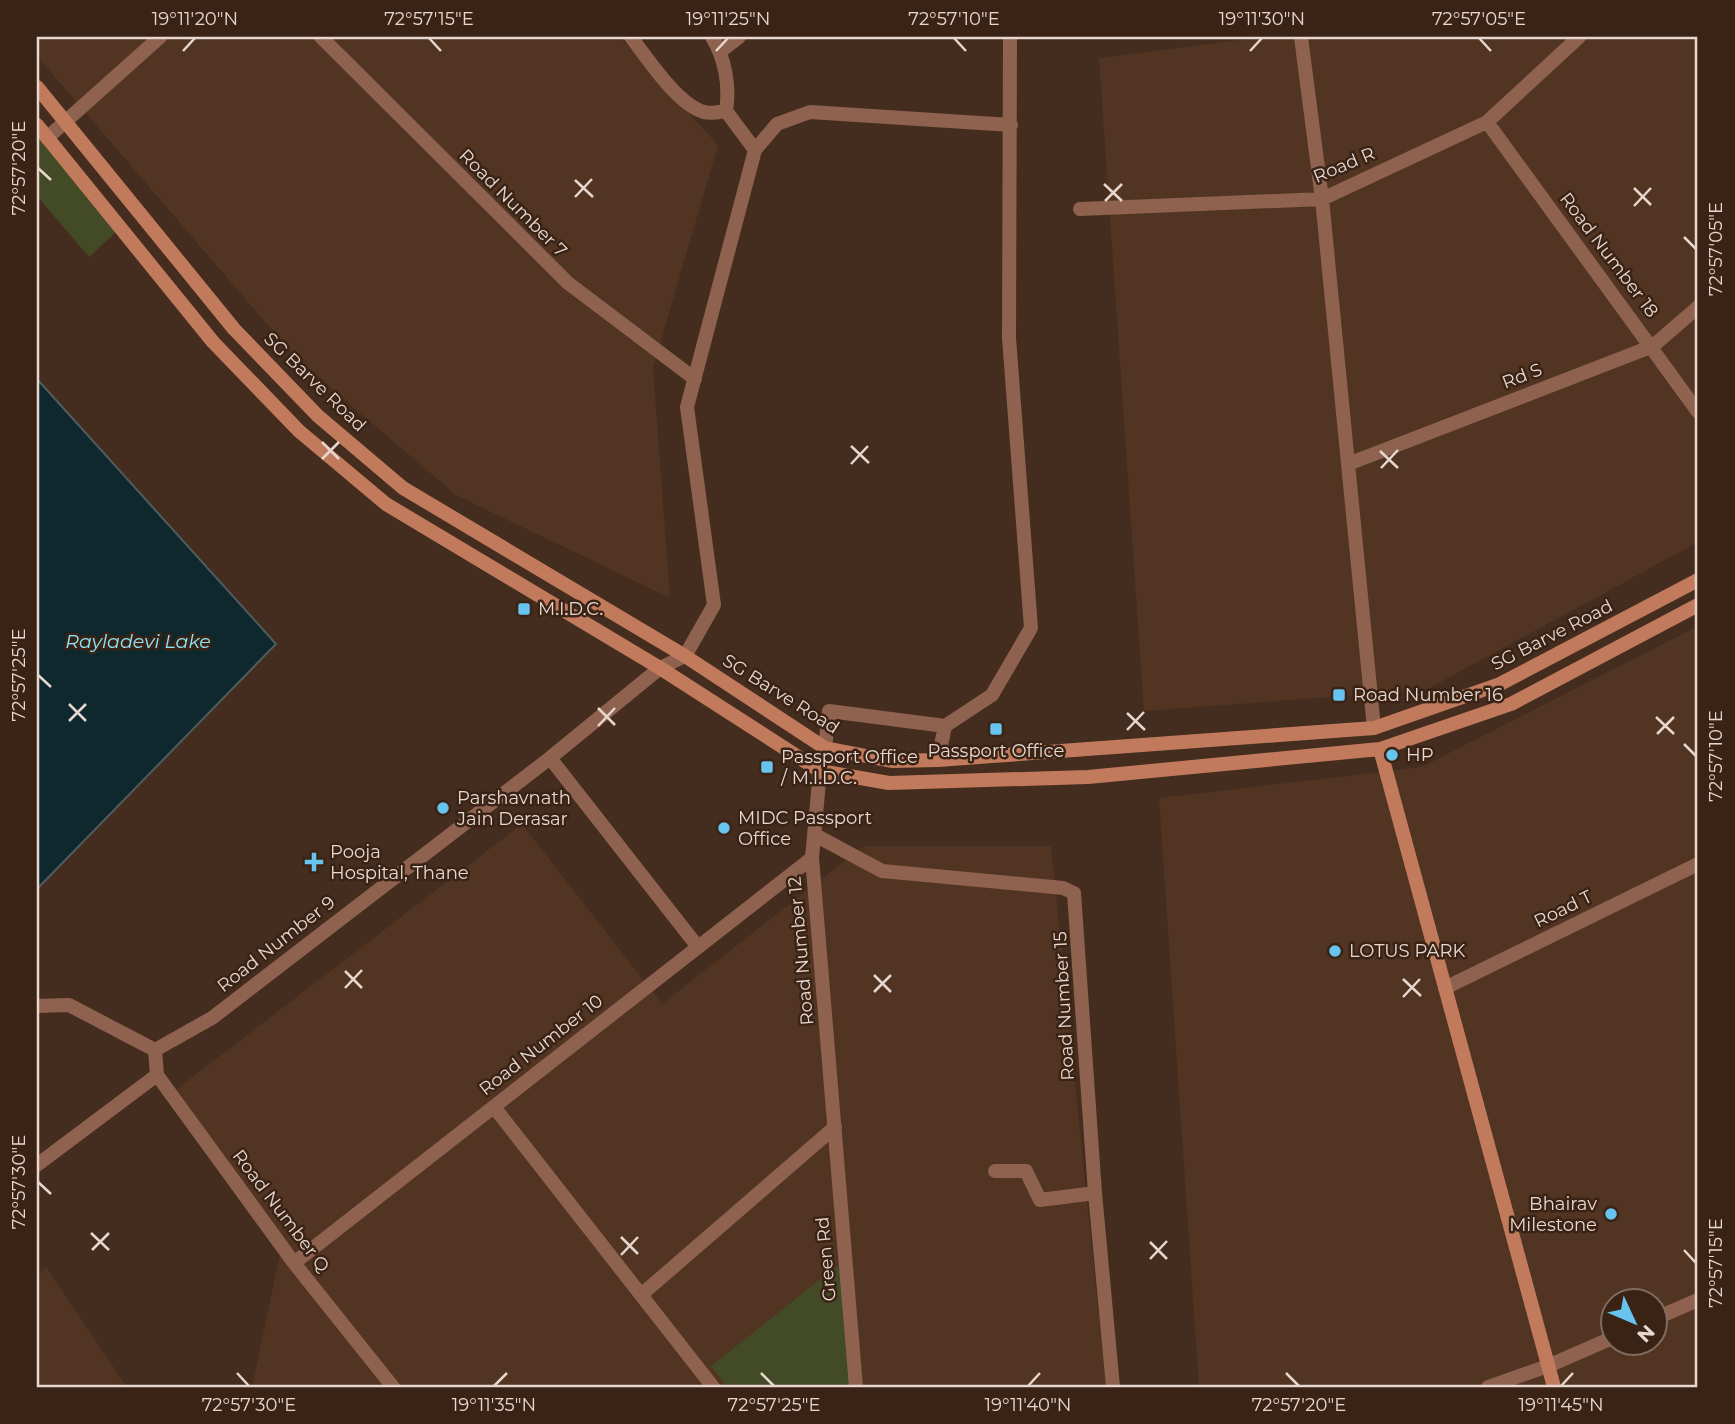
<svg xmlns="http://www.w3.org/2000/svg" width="1735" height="1424" viewBox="0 0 1735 1424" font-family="Montserrat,sans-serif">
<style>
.built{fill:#523423;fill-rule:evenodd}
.green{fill:#434a26}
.water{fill:#0e282e;stroke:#4f5c5e;stroke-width:2}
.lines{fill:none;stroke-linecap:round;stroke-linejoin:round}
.street{stroke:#8e624f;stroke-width:14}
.secondary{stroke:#c17b5c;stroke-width:14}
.ticks{fill:none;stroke:#e7d7cf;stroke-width:2.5}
.poi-dot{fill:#66c4ef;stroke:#3a2315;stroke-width:2.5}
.labels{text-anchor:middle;stroke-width:5;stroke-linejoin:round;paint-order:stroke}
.street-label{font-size:18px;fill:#e7d7cf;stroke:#3a2315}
.poi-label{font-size:18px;fill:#e7d7cf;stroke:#3a2315;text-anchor:start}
.water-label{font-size:19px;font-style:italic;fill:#8ae6fa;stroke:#3a2315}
.neatline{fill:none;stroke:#e7d7cf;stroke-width:2.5}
.ticks-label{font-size:18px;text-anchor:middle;fill:#e7d7cf}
</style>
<rect width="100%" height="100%" fill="#442d1f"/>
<!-- built -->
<path class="built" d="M 37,37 L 620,37 L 718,145 L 653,368 L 670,598 L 456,495 L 296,358 L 37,56 Z
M 1263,37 L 1698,37 L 1698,542 L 1426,690 L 1144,711 L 1099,58 Z
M 1698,626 L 1698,1387 L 1199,1387 L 1159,798 L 1422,767 ZM 1612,1302 L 1654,1302 L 1654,1344 L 1612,1344 Z
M 522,824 L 662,1004 L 864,846 L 1051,846 L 1106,1387 L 252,1387 L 281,1249 L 177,1089 Z
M 46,1267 L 127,1387 L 37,1387 L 37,1278 Z"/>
<!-- green -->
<path class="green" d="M 37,130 L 117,231 L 89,257 L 37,196 Z
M 841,1263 L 851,1387 L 727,1387 L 711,1366 Z"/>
<!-- water -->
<path class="water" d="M 37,379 L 276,644 L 37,889 Z"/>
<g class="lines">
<!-- street -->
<path class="street" d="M 321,37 L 568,283 L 695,379
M 631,37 C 648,59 677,104 704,112 C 711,114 719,112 726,111
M 712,37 C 725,58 730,86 726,111 L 755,150
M 1301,37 L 1322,199 L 1374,728
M 721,51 L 739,37
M 1487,122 L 1698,412
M 47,138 L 160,37
M 1080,209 L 1322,199 L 1487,122 L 1579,37
M 1348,464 L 1653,346 L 1698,307
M 825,748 L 829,711 L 945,726 L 992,695 L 1031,628 L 1009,338 L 1010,37
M 550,758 L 698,947
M 938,760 L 945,726
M 820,771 L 812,858 L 856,1387
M 815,835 L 882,871 L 1063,888 L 1074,893 L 1095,1193 L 1113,1387
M 1445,988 L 1698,864
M 37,1006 L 69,1005 L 155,1050 L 212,1018 L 550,758 L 660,668 L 685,656 L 714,605 L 687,407 L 755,150 L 777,124 L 810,112 L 1011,125
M 155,1050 L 157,1075 L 294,1263 L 393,1387
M 494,1107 L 713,1387
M 37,1165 L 157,1075
M 995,1171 L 1026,1171 L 1040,1200 L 1095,1193
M 294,1263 L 812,858
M 641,1295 L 835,1127
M 1654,1319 L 1698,1300
M 1488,1387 L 1548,1366 L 1612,1338"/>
<!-- secondary -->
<path class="secondary" d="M 37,87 L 234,329 L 318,416 L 403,488 L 685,656 L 825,748 L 892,761 L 938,760 L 1374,728 L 1500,684 L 1698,580
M 37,125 L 213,342 L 299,431 L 386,504 L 660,668 L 820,771 L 889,783 L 1088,777 L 1380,749 L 1511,704 L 1698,605
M 1380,749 L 1554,1387"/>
</g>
<!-- ticks -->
<path class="ticks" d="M 429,38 L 441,51M 954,38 L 966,51M 1479,38 L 1491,51M 183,51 L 195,38M 716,51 L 728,38M 1250,51 L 1262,38M 38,168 L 51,180M 575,180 L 593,197M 1104,184 L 1122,201M 1634,188 L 1651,205M 575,197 L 592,179M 1105,201 L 1122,184M 1634,206 L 1651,188M 1684,237 L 1696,249M 322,442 L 339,459M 851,446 L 869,463M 1380,451 L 1398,468M 322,459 L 339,442M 851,464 L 868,446M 1381,468 L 1398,450M 38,675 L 51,687M 69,704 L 86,721M 598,708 L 615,725M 1127,713 L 1145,730M 1656,717 L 1674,734M 69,721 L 86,704M 598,726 L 615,708M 1127,730 L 1144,712M 1657,734 L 1674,717M 1684,744 L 1696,756M 345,971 L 362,988M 874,975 L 891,992M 1403,979 L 1421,996M 345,988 L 362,970M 874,992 L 891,975M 1403,997 L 1420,979M 38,1182 L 51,1194M 91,1233 L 109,1250M 621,1237 L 638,1254M 1150,1242 L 1167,1259M 92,1250 L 109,1233M 1684,1250 L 1696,1263M 621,1255 L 638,1237M 1150,1259 L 1167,1241M 237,1373 L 249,1386M 761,1373 L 774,1386M 1286,1373 L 1299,1386M 494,1386 L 507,1373M 1028,1386 L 1040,1373M 1561,1386 L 1573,1373"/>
<!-- markers -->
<g class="poi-dot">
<rect x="517" y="602" width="14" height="14" rx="3.5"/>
<rect x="1332" y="688" width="14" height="14" rx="3.5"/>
<rect x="989" y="722" width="14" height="14" rx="3.5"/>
<circle cx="1392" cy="755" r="7"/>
<rect x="760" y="760" width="14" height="14" rx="3.5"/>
<circle cx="443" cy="808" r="7"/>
<circle cx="724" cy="828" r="7"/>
<path d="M310.5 851.5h7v7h7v7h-7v7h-7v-7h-7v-7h7z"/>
<circle cx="1335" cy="951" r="7"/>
<circle cx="1611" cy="1214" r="7"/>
</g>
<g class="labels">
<!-- street labels -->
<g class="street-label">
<text transform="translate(1344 165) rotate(-23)" y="6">Road R</text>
<text transform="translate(513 203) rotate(45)" y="6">Road Number 7</text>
<text transform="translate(1609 255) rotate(53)" y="6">Road Number 18</text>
<text transform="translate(1522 376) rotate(-21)" y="6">Rd S</text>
<text transform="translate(315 382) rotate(44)" y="6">SG Barve Road</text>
<text transform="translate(1552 635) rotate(-27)" y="6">SG Barve Road</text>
<text transform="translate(781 694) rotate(32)" y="6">SG Barve Road</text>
<text transform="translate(1563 909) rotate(-26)" y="6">Road T</text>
<text transform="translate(276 944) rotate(-38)" y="6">Road Number 9</text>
<text transform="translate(801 951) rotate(-95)" y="6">Road Number 12</text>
<text transform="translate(1064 1006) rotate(-93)" y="6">Road Number 15</text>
<text transform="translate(541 1045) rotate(-38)" y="6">Road Number 10</text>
<text transform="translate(281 1211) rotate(53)" y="6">Road Number Q</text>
<text transform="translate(826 1259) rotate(-95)" y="6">Green Rd</text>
</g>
<!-- poi labels -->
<g class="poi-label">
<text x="538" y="615">M.I.D.C.</text>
<text x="1353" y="701">Road Number 16</text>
<text x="996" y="757" text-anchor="middle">Passport Office</text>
<text x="1406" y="761">HP</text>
<text x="781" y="763">Passport Office<tspan x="781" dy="21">/ M.I.D.C.</tspan></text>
<text x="457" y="804">Parshavnath<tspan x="457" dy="21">Jain Derasar</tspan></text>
<text x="738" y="824">MIDC Passport<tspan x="738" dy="21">Office</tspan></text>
<text x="330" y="858">Pooja<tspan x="330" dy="21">Hospital, Thane</tspan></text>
<text x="1349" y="957">LOTUS PARK</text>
<text x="1597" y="1210" text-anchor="end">Bhairav<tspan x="1597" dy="21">Milestone</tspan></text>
</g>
<!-- water labels -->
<g class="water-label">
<text x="138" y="648">Rayladevi Lake</text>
</g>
</g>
<!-- border -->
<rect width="1735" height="1424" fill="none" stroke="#3a2315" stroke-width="77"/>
<!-- north arrow -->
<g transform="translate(1634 1322) rotate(134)"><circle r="33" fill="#3a2315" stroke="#7f6b5f" stroke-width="2"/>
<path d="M0-5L12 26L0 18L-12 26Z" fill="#66c4ef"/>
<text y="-10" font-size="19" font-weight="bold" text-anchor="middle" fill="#e7d7cf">N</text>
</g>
<rect x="38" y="38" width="1658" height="1348" class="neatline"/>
<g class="ticks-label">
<text x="195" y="25">19°11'20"N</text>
<text x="429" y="25">72°57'15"E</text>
<text x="728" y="25">19°11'25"N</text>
<text x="954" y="25">72°57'10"E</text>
<text x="1262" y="25">19°11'30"N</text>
<text x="1479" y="25">72°57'05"E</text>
<text transform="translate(19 168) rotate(-90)" y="6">72°57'20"E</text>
<text transform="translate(1716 249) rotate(-90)" y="6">72°57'05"E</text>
<text transform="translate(19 675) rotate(-90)" y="6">72°57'25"E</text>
<text transform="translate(1716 756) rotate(-90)" y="6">72°57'10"E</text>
<text transform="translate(19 1182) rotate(-90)" y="6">72°57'30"E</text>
<text transform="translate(1716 1263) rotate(-90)" y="6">72°57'15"E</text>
<text x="249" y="1411">72°57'30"E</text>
<text x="494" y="1411">19°11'35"N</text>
<text x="774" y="1411">72°57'25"E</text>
<text x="1028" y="1411">19°11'40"N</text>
<text x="1299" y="1411">72°57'20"E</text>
<text x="1561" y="1411">19°11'45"N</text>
</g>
</svg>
